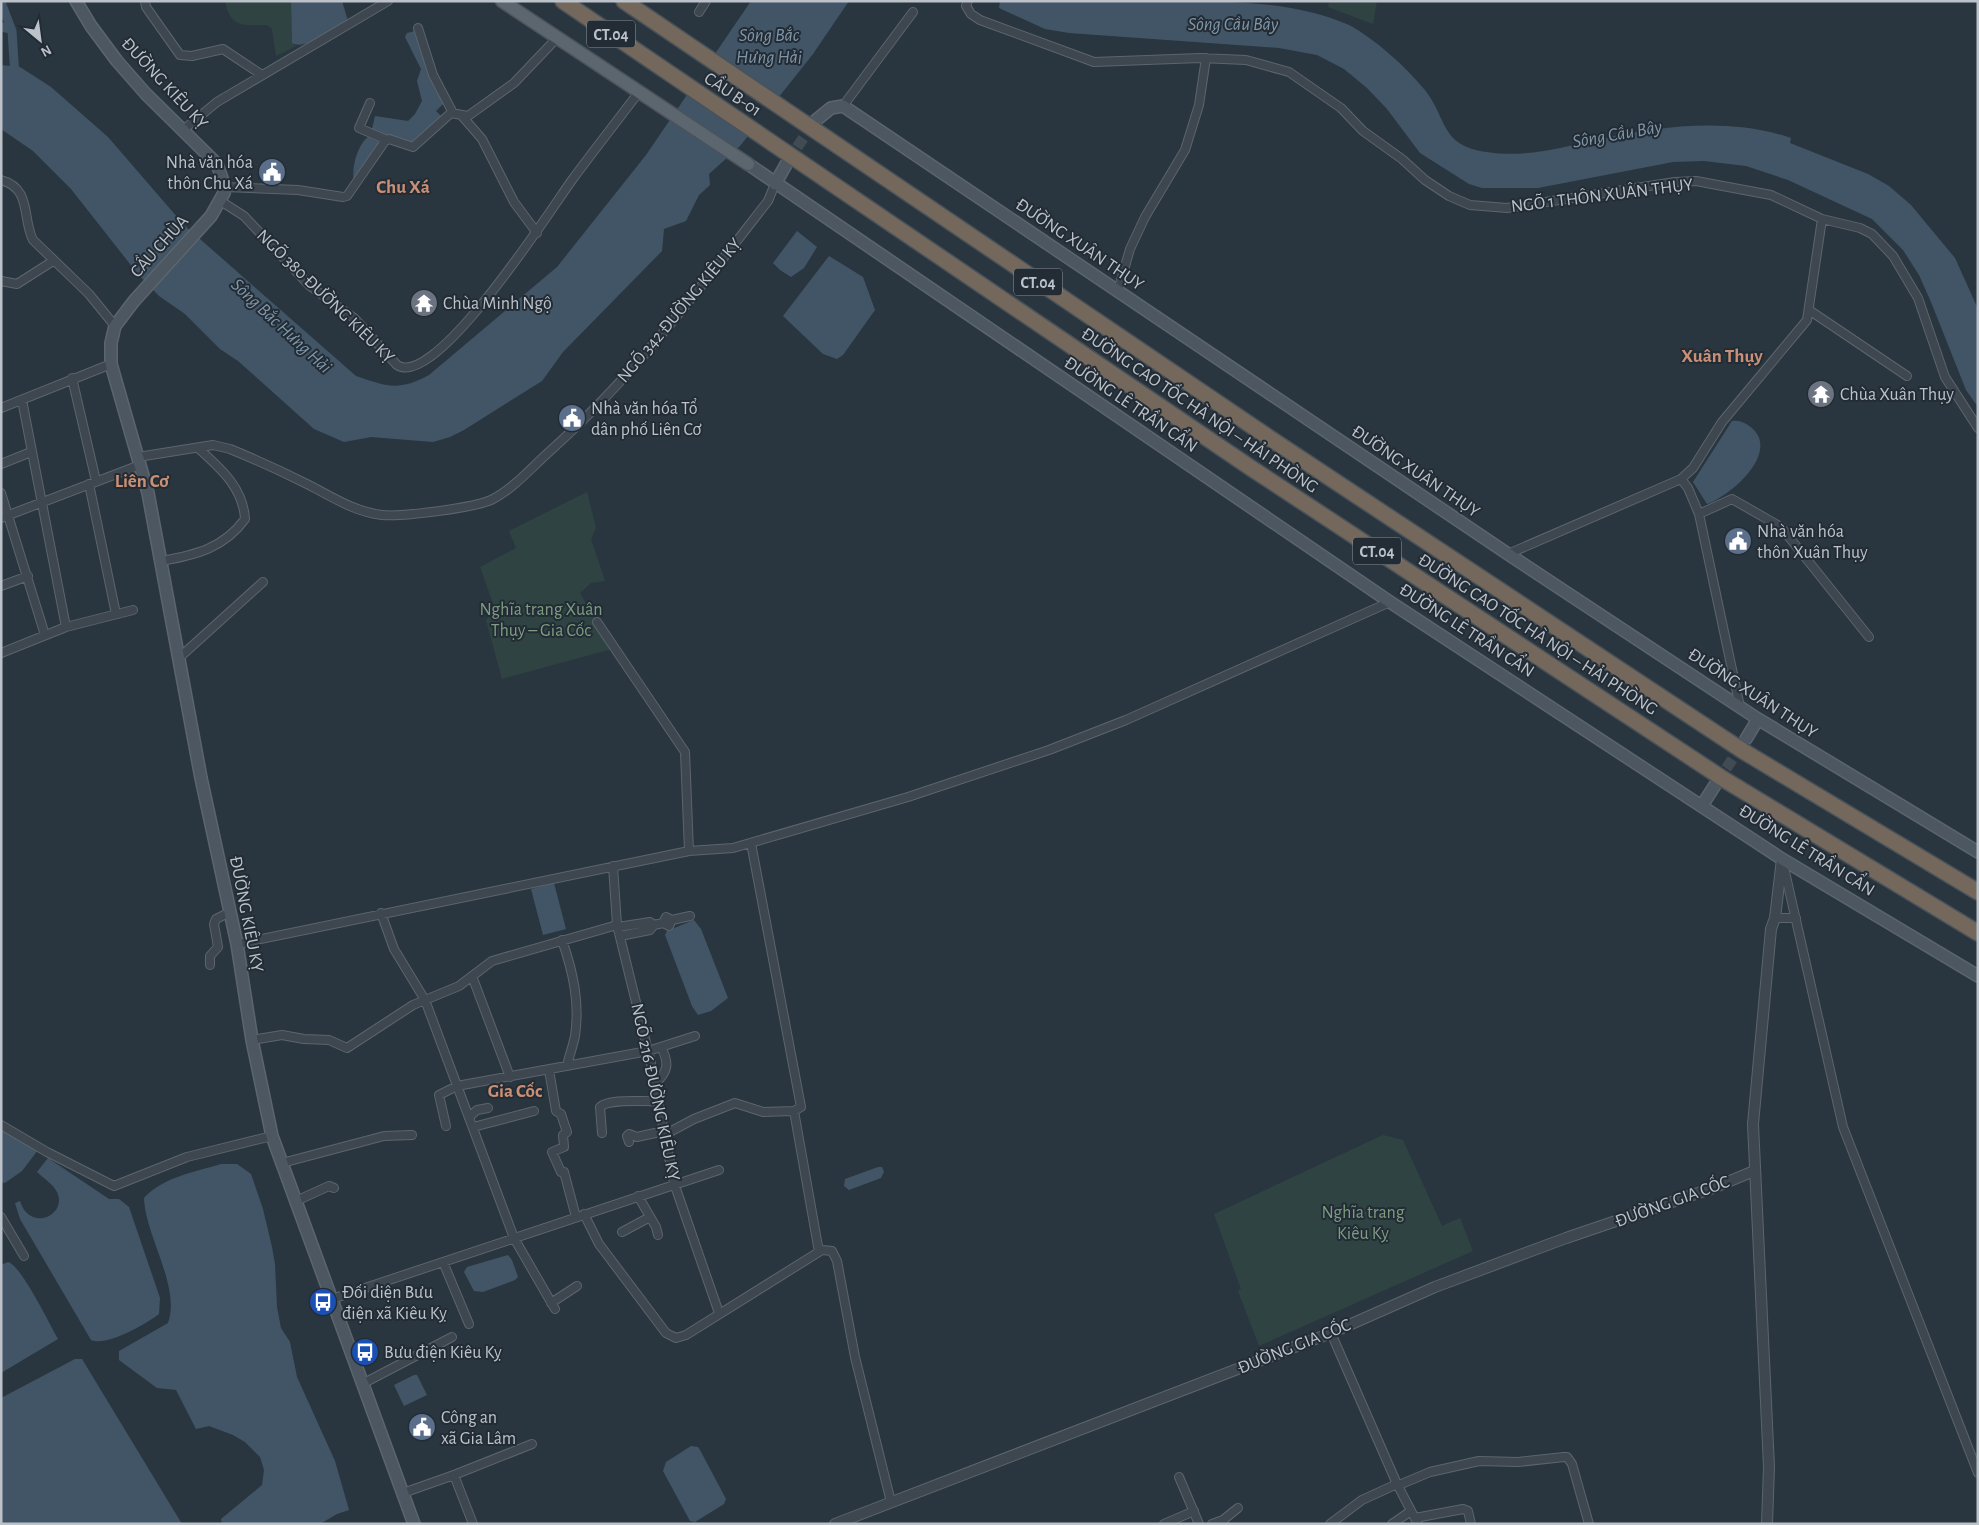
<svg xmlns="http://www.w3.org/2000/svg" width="1979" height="1525" viewBox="0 0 1979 1525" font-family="'Alegreya Sans',sans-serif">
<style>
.green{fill:#2f4442}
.water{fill:#425566}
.pier{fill:#2a363f}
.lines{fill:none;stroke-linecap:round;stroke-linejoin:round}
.canal{stroke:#425566;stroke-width:9}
.secondary-tunnel{stroke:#404b54;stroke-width:11;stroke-dasharray:11 5.5;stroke-linecap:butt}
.minor-casing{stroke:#5c656d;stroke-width:10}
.tertiary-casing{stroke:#5c656d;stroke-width:12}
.secondary-casing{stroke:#5c656d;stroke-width:14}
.primary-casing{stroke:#4b535c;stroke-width:15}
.motorway-casing{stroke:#49525a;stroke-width:18}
.minor{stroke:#3e4750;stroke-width:8}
.tertiary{stroke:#3e4750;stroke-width:10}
.secondary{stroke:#4c5762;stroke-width:11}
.primary{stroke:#5c666f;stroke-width:12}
.motorway{stroke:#74685c;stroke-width:15}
.labels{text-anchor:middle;stroke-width:4;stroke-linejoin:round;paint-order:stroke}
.shield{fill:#232c35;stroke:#8d959d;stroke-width:1}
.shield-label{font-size:16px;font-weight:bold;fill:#bbc2ca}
.street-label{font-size:18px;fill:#bbc2ca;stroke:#232c35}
.poi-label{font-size:18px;fill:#bbc2ca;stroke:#232c35;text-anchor:start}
.park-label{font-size:18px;fill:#7c9d80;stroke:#232c35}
.water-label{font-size:19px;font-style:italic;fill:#7f96a9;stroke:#232c35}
.neighbourhood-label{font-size:19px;font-weight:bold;fill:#c99076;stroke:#232c35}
</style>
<rect width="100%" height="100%" fill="#2a363f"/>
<!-- green -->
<path class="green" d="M 225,1 L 291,1 L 292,43 L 296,46 L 276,56 L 272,29 L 267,25 C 245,25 230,29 225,1 Z
M 1329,1 L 1377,1 L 1373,24 L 1328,7 Z
M 587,492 L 596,528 L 591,539 L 605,581 L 591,583 L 580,593 L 612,649 L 502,679 L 486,620 L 495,609 L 480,567 L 516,548 L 509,531 Z
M 1383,1135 L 1403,1140 L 1442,1226 L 1460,1218 L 1473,1251 L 1259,1346 L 1238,1291 L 1241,1289 L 1214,1214 Z"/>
<!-- water -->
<path class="water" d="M 291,1 L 342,1 L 348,21 C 335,28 305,51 292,43 Z
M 751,1 L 849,1 L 813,54 L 740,146 L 709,174 L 710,185 L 699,195 L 686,221 L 664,229 L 662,251 L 563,352 L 542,381 L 464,430 L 450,437 L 433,442 L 371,437 L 344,442 L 314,429 L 238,361 L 220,349 L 185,314 L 159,296 L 137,273 L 71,189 L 33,151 L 1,129 L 1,65 L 20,67 L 51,87 L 108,137 L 184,225 L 356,376 C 388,387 399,391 429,375 L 557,267 L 646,155 Z
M 1000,1 C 1053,1 1106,1 1159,1 C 1221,1 1292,0 1349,25 C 1375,39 1405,66 1424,89 C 1448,118 1439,145 1486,152 C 1524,158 1560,148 1596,140 C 1661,126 1728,117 1791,138 L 1790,143 L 1868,174 L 1889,186 L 1911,205 L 1955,258 L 1978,309 L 1978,407 L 1966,390 L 1931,302 L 1919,275 L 1903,250 L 1872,219 L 1788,180 L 1746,166 L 1704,161 L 1673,162 L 1538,188 L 1482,188 L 1469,184 L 1420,153 L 1387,109 L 1367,88 L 1344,69 L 1317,55 L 1279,48 L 1069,33 L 1045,29 L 999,8 Z
M 415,31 L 436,91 L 444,103 L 436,111 L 442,117 L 411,146 L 372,129 L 375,116 L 408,121 L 415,114 L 422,101 L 417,81 L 421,69 L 405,37 L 407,33 Z
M 368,137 L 381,143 L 354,181 C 351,168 358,144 368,137 Z
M 797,231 L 817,247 L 804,268 L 791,277 L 780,270 L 773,263 Z
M 829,256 L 863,277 L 875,310 L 843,355 L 837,359 L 823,354 L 783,316 Z
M 1732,421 C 1740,420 1746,423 1753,429 C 1779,454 1730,496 1707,504 L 1693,482 Z
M 554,883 L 566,929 L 543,935 L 531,889 Z
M 694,920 L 701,929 L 728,998 L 711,1011 L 698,1015 L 692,1006 L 665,935 L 667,931 Z
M 1,1127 L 38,1150 L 22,1171 L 5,1183 L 1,1182 Z
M 48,1158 L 109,1199 L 119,1199 L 129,1207 L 160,1298 L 159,1314 C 146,1324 106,1347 91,1340 L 20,1219 L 15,1203 L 20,1201 C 30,1233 68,1215 57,1192 C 53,1184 43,1178 37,1172 Z
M 221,1164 L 237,1164 L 251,1174 L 263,1209 L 272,1247 L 275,1264 L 277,1307 L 281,1328 L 290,1342 L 297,1377 L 335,1461 L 349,1510 L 337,1514 L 320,1524 L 222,1524 L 221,1519 L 262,1485 L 264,1470 L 260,1457 L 245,1442 L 233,1435 L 209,1426 L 196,1429 L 176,1390 L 157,1388 L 119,1360 L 119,1351 L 168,1323 C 181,1287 145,1235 144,1198 C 163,1177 195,1172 221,1164 Z
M 878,1167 L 882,1167 L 884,1172 L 881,1178 L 849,1190 L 844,1186 L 845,1179 Z
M 508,1255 L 512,1260 L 518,1277 L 515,1280 L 483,1292 L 474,1291 L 464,1272 L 467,1267 Z
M 8,1262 C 21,1265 50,1325 58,1339 L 1,1373 L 1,1265 Z
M 75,1359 L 82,1359 L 182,1524 L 1,1524 L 1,1398 Z
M 414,1375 L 417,1375 L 427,1395 L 404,1406 L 394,1385 Z
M 691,1446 L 698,1447 L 700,1450 L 726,1499 L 724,1504 L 695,1522 L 690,1521 L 663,1471 L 666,1462 Z"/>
<!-- pier -->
<path class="pier" d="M 709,59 L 776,104 L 755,131 L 689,87 Z"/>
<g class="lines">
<!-- canal -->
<path class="canal" d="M 1,2 L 12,31 L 15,77
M 1,27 L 11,29"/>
<!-- secondary-tunnel -->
<path class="secondary-tunnel" d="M 788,161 L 814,122
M 1717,782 L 1744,742"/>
<!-- minor casing -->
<g class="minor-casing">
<path id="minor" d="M 145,1 L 146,7 L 180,55 L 192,56 L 223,49 L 262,75
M 968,1 L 966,6 L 971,14 L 980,20 L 1094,62 L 1200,58 L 1246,60 L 1289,72 L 1341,108 L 1363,131 L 1402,159 L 1425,180 L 1449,196 L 1470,205 L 1507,208 L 1675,182 L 1696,181 L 1771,195 L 1822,219 L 1860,228 L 1872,234 L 1893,256 L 1918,298 L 1945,377 L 1978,428
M 699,12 L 706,1
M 418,28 L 433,75 L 453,113
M 370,103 L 359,128 L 387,140
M 843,106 L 913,12
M 462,116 L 482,139 L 514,202 L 537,233
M 183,130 L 217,102 L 388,1
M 1,180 C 32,188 22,219 33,240 L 89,294 L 115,326
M 225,187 L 298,190 L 343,197 L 347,196 L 385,141 L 389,139 L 413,147 L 451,113 L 468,116 L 514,83 L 557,38
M 219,200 L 244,216 L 310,286 L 354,318 L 397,365 C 435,391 551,209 572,180 C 594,150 617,121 639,92
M 1,281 L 17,284 L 53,261
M 1118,291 L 1130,249 L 1145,217 L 1185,150 L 1199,105 L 1206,58
M 1809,310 L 1907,376
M 72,378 L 96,481
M 1,408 L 111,364
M 138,457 L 213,445 L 230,449 C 257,460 283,472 309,485 C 332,497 355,512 382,515 C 401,517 476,508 493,499 C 514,488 532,467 550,451 C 633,377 700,288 768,201 L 775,184
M 1,464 L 31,452
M 89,484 L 116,614
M 1,493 L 45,635
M 1699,514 L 1732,499 L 1781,527 L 1869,637
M 1,518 L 140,465
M 1508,554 L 1681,479
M 161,561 C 196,555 224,548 245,519 C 243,487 220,468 198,448
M 1,586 L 28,576
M 597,622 L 685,752 L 689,851
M 66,627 L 133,610
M 1,653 L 66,627 L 22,400
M 180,657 L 263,582
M 1740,707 L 1699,514 L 1688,488 L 1681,479 L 1693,468 L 1722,422 L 1807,320 L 1822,219
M 1783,863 L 1843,1127 L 1978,1473
M 613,866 L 617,925 L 650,1059 L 674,1183 L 719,1313
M 381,913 L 394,949 L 425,1000 L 514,1238 L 555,1309
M 1775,918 L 1796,918
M 672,920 L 690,916
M 618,927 L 650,922 L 654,925 L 663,923 L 669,926 L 672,920 L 666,917 L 663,923
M 620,936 L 650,930 L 654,925
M 562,940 C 573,972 580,1002 575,1036 C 573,1046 569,1056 567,1066
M 237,944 L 689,851 L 733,848 L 908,797 L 1049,750 L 1126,720 L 1390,602
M 210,965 L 210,956 L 218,947 L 214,924 L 216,919 L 230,912
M 472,976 L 510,1077
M 252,1040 L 282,1035 L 304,1039 L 329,1040 L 347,1048 L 413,1005 L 459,986 L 492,961 L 617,925
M 549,1070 L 556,1111 L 561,1114 L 567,1132 L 563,1135 L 564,1147 L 552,1152 L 561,1172 L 564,1172 L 576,1217
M 655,1083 C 669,1072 669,1062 661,1047
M 794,1111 L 819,1252
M 469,1117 L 477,1110 L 488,1108
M 1,1125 L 47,1152 L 114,1186 L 187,1157 L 272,1136
M 446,1126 L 439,1095 L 457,1086 L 648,1051 L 695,1036
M 473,1127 L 534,1111
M 602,1133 L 600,1107 C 609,1098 644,1102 659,1101
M 664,1135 L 694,1119 L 735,1103 L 763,1112 L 794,1111 L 801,1107 L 751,843
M 629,1142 L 627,1136 L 629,1134 L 637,1137 L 664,1131
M 282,1163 L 384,1136 L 412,1135
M 638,1196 L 656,1227 L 658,1235
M 296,1201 L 329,1186 L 334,1188
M 584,1214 L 599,1244 L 666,1333 L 676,1338 L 686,1335 L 822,1250 L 832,1251 L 837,1261 L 855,1357 L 891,1502
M 1,1217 L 24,1256
M 622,1232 L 650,1217
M 443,1262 L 469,1324
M 332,1299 L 719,1170
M 551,1303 L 577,1286
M 1331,1333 L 1397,1484 L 1418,1524
M 364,1383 L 452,1337
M 454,1475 L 532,1444
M 1179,1477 L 1199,1524
M 1399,1485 L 1430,1472 L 1479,1461 L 1518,1462 L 1564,1457 L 1567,1457 L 1572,1464 L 1589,1524
M 403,1493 L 454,1475 L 473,1524
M 1415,1518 L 1463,1509 L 1468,1511 L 1471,1524
M 1223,1520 L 1238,1508
M 1164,1524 L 1194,1511
M 1212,1524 L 1223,1520 L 1224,1524
M 1330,1524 L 1362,1500 L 1397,1484
M 1392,1524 L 1411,1511"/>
</g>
<!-- tertiary casing -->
<g class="tertiary-casing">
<path id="tertiary" d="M 835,1524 L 1331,1333 L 1435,1287 L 1566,1238 L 1713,1188 L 1754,1171
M 1767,1524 L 1769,1467 L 1753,1124 L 1771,929 L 1775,918 L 1782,859"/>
</g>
<!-- secondary casing -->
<g class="secondary-casing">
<path id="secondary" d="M 76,1 L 91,26 L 117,61 L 146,94 L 217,164 L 225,187 L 224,193 L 211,216 L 134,301 L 115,326 L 111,343 L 111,364 L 148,493 L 201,778 L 237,944 L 252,1040 L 272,1136 L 414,1524
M 815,121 L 831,108 L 843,106 L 1508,554 L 1758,719 L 1978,852
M 748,164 L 1390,602 L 1782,859 L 1978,976
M 775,184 L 788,161
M 1746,739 L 1758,719
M 1703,804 L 1717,782"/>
</g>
<!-- primary casing -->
<g class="primary-casing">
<path id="primary" d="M 502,1 L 748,164"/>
</g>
<!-- motorway casing -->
<g class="motorway-casing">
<path id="motorway" d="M 563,1 L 1251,468 L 1725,780 L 1978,933
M 624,1 L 1271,439 L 1743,751 L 1978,892"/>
</g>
<!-- minor -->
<use href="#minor" class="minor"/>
<!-- tertiary -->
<use href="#tertiary" class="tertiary"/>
<!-- secondary -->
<use href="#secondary" class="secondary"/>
<!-- primary -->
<use href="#primary" class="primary"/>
<!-- motorway -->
<use href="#motorway" class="motorway"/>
</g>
<!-- icons -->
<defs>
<g id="civic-disc" transform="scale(1.4375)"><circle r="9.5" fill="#5c6f8a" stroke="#232c35"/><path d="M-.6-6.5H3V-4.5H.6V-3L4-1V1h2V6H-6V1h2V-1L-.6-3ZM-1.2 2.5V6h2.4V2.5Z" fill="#fff"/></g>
<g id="temple-disc" transform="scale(1.4375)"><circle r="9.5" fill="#6b7280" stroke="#232c35"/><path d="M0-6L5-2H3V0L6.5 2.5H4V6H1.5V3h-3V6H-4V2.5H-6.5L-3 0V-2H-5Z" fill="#fff"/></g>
<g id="bus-disc" transform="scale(1.4375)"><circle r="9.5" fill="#1a4fb4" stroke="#232c35"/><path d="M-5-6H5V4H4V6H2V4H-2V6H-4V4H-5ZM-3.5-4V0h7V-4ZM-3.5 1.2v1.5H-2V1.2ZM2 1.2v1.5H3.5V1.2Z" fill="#fff"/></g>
</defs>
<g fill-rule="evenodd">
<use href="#civic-disc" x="272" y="172"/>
<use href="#temple-disc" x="424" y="303"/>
<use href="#temple-disc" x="1821" y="394"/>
<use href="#civic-disc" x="572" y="418"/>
<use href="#civic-disc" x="1738" y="541"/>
<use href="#bus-disc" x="323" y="1302"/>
<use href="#bus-disc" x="365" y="1352"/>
<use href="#civic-disc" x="422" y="1427"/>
</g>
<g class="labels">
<!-- shield labels -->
<g class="shield">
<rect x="587" y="20.5" width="48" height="27" rx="4"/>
<rect x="1014" y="268.5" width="48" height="27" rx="4"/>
<rect x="1353" y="537.5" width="48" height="27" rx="4"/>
</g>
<g class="shield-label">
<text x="611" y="40">CT.04</text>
<text x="1038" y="288">CT.04</text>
<text x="1377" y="557">CT.04</text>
</g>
<!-- street labels -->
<g class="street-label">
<text transform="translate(165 83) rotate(47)" y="6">ĐƯỜNG KIÊU KỴ</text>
<text transform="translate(733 94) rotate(34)" y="6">CẦU B-01</text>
<text transform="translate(1602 195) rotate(-7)" y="6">NGÕ 1 THÔN XUÂN THỤY</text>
<text transform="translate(1080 244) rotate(34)" y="6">ĐƯỜNG XUÂN THỤY</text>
<text transform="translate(159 246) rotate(-48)" y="6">CẦU CHÙA</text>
<text transform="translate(326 296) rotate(44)" y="6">NGÕ 380 ĐƯỜNG KIÊU KỴ</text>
<text transform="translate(679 310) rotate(-50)" y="6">NGÕ 342 ĐƯỜNG KIÊU KỴ</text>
<text transform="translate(1131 404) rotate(34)" y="6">ĐƯỜNG LÊ TRẦN CẨN</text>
<text transform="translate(1200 410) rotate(34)" y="6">ĐƯỜNG CAO TỐC HÀ NỘI – HẢI PHÒNG</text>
<text transform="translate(1416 471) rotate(34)" y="6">ĐƯỜNG XUÂN THỤY</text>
<text transform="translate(1467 630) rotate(33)" y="6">ĐƯỜNG LÊ TRẦN CẨN</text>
<text transform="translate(1538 634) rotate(33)" y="6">ĐƯỜNG CAO TỐC HÀ NỘI – HẢI PHÒNG</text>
<text transform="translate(1753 693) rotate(33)" y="6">ĐƯỜNG XUÂN THỤY</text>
<text transform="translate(1807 850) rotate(32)" y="6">ĐƯỜNG LÊ TRẦN CẨN</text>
<text transform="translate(247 914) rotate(79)" y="6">ĐƯỜNG KIÊU KỴ</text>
<text transform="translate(656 1092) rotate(78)" y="6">NGÕ 216 ĐƯỜNG KIÊU KỴ</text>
<text transform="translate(1672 1201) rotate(-20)" y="6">ĐƯỜNG GIA CỐC</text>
<text transform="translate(1294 1346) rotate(-22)" y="6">ĐƯỜNG GIA CỐC</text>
</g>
<!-- poi labels -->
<g class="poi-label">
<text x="253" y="168" text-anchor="end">Nhà văn hóa<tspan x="253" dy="21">thôn Chu Xá</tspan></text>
<text x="443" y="309">Chùa Minh Ngộ</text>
<text x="1840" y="400">Chùa Xuân Thụy</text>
<text x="591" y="414">Nhà văn hóa Tổ<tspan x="591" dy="21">dân phố Liên Cơ</tspan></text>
<text x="1757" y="537">Nhà văn hóa<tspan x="1757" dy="21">thôn Xuân Thụy</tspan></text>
<text x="342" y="1298">Đối diện Bưu<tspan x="342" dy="21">điện xã Kiêu Kỵ</tspan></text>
<text x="384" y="1358">Bưu điện Kiêu Kỵ</text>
<text x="441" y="1423">Công an<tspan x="441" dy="21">xã Gia Lâm</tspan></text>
</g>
<!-- park labels -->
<g class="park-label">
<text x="541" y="615">Nghĩa trang Xuân<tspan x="541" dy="21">Thụy – Gia Cốc</tspan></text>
<text x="1363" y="1218">Nghĩa trang<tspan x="1363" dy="21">Kiêu Kỵ</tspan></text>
</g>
<!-- water labels -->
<g class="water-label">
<text x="1233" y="30">Sông Cầu Bây</text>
<text x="769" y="41">Sông Bắc<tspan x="769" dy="22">Hưng Hải</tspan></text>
<text transform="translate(1617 133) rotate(-10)" y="7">Sông Cầu Bây</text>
<text transform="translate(282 325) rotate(43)" y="7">Sông Bắc Hưng Hải</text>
</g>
<!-- neighbourhood labels -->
<g class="neighbourhood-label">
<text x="403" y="193">Chu Xá</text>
<text x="1722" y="362">Xuân Thụy</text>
<text x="142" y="487">Liên Cơ</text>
<text x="515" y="1097">Gia Cốc</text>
</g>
</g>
<!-- border -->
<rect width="1979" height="1525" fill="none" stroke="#bbc2ca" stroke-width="5"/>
<!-- north arrow -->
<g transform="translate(40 40) rotate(151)" stroke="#232c35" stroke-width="4" paint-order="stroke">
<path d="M0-4L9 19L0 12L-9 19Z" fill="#bbc2ca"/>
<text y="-8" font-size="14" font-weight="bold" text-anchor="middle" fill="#bbc2ca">N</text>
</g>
</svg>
